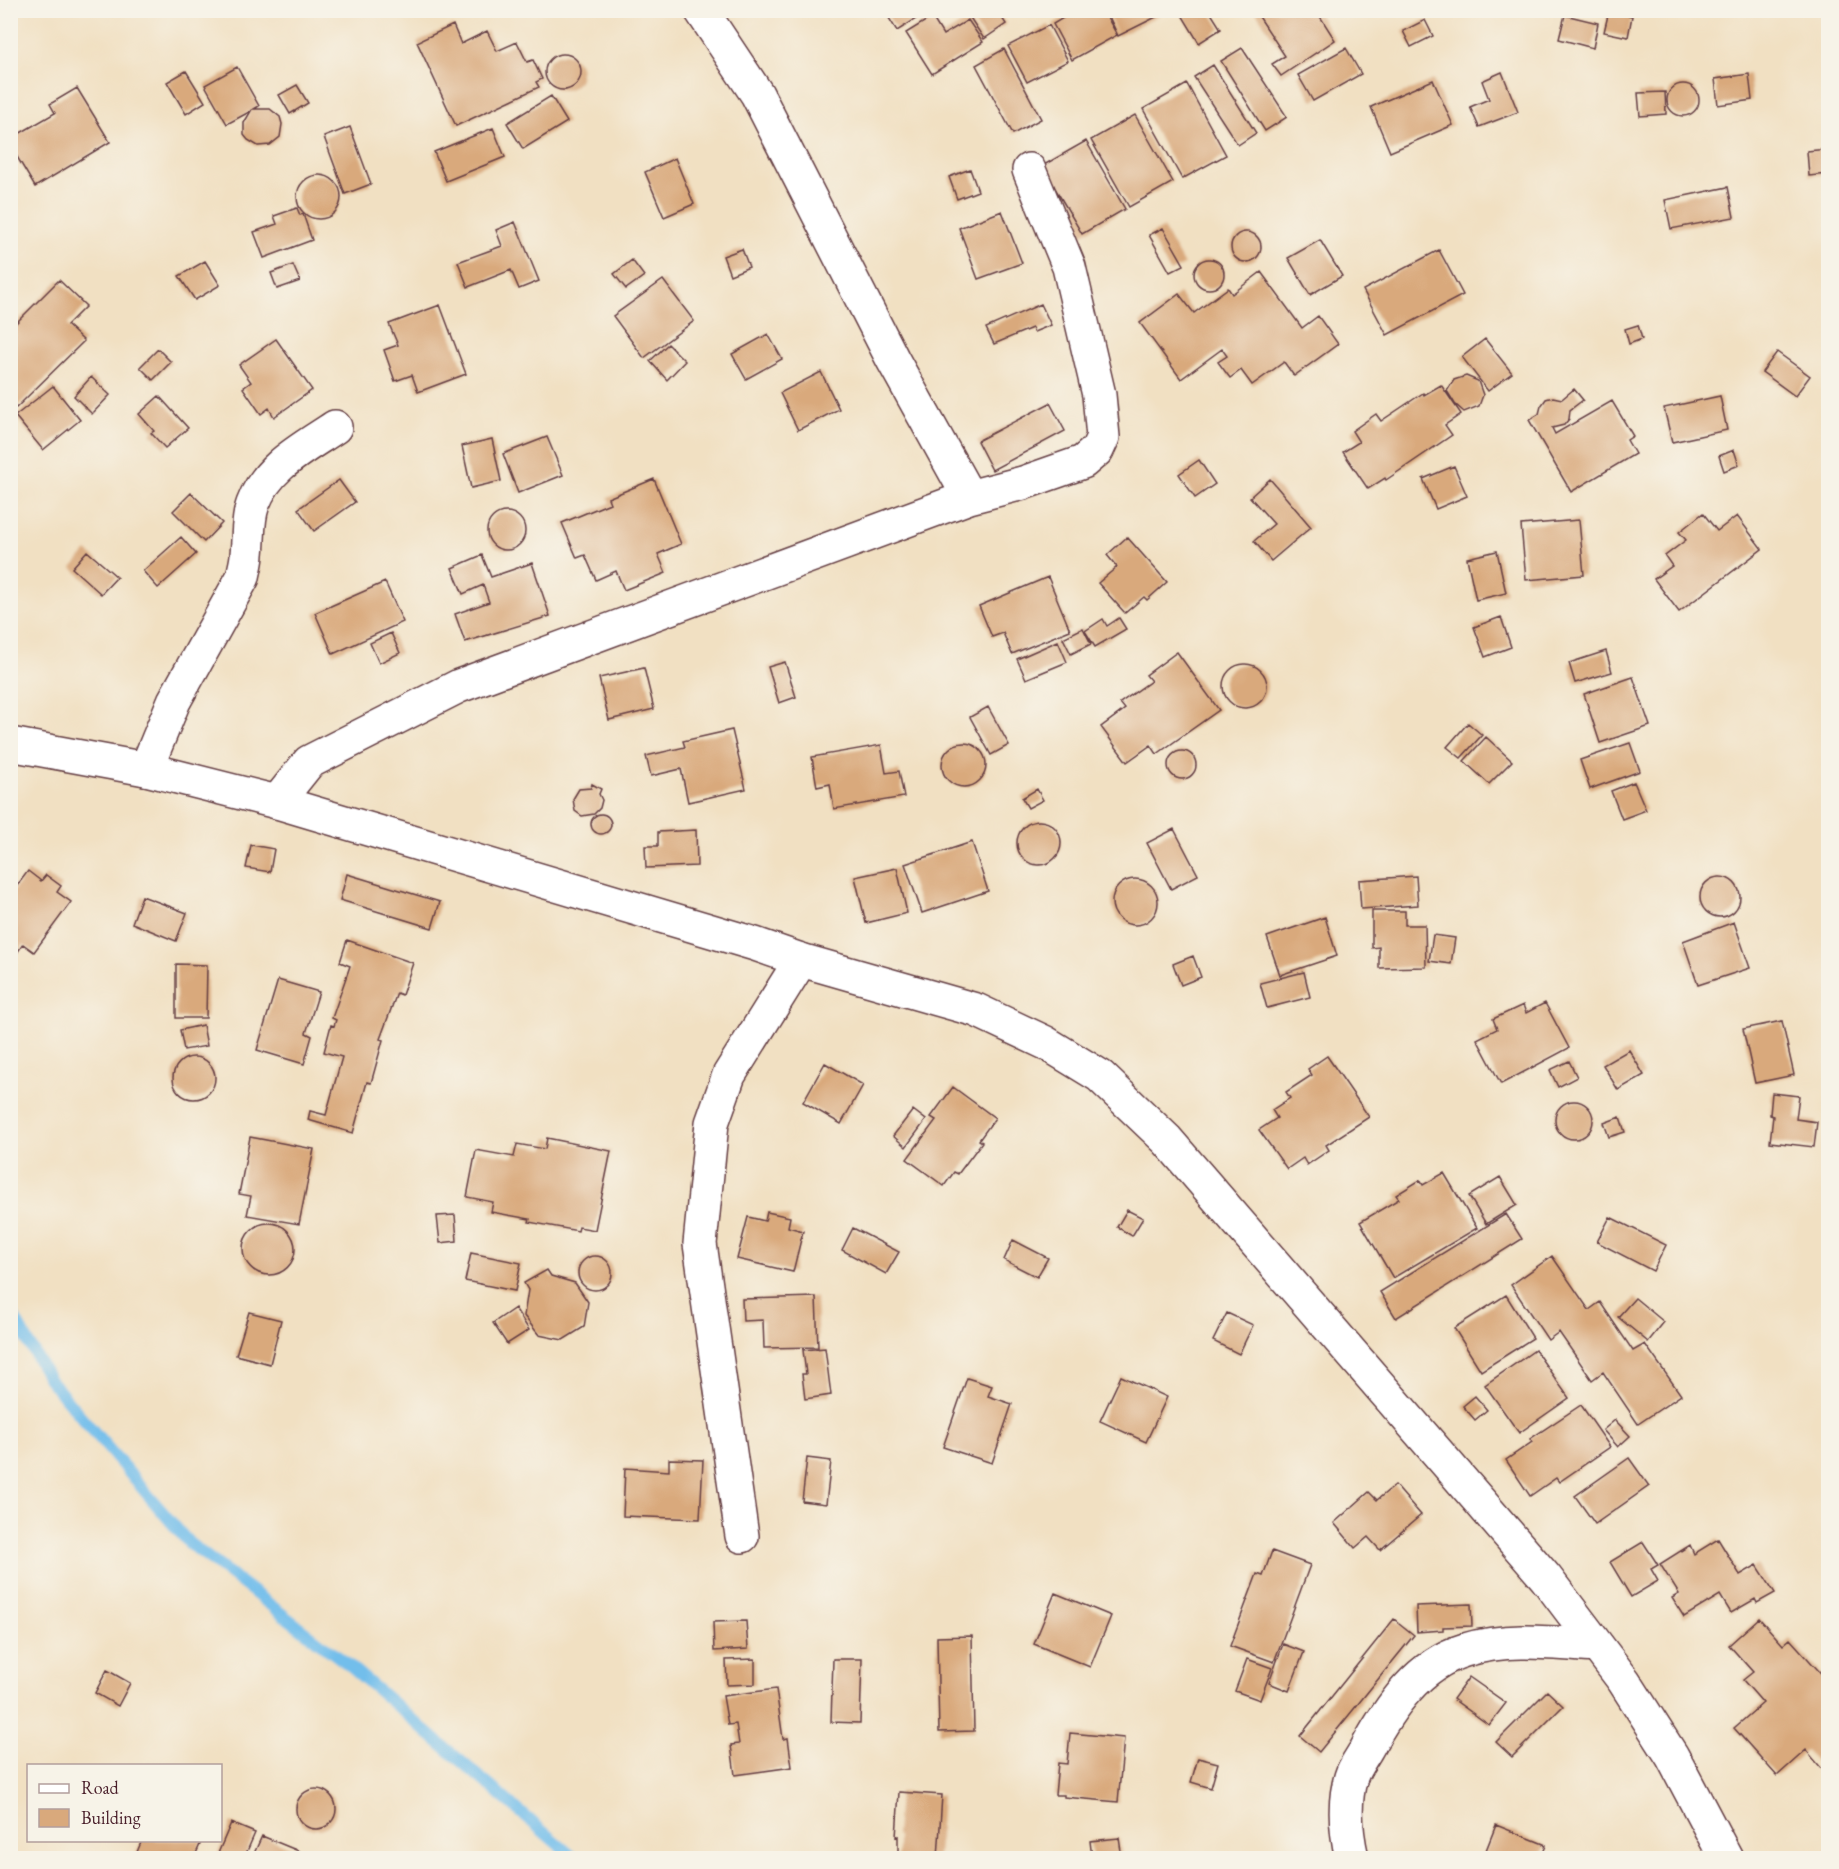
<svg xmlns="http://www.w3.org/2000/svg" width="1839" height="1869" viewBox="0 0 1839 1869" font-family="'EB Garamond',serif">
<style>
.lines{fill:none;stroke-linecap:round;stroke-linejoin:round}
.stream{stroke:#72beeb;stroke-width:12}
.building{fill:#d9a97c}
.minor-casing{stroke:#633c42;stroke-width:36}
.tertiary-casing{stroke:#633c42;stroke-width:36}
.minor{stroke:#fff;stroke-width:33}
.tertiary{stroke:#fff;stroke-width:33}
</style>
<rect width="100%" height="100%" fill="#f7f3e8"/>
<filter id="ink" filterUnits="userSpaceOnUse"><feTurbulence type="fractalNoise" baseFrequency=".0167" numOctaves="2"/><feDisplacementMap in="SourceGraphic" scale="12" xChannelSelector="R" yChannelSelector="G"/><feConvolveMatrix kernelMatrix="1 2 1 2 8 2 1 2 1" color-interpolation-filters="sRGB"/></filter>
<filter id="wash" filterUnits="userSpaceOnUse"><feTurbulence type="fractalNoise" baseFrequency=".008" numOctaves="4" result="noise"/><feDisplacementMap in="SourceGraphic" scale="24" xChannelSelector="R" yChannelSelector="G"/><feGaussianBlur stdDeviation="1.35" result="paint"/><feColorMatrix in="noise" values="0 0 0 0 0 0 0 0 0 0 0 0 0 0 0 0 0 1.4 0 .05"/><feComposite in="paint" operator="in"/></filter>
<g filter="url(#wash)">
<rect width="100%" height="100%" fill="#f1e0c2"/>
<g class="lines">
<!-- stream -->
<path class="stream" d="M 10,1310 L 49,1379 L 189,1543 L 345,1662 L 574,1858"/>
</g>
<g id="blocks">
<!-- building -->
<path class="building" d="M 884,10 L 930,10 L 897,31 Z
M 965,10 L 997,10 L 1006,24 L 984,39 Z
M 1076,10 L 1103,10 L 1117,35 L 1072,60 L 1053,24 Z
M 1106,10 L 1163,10 L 1164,13 L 1118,36 Z
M 1179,10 L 1209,10 L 1221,29 L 1199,43 Z
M 1258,10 L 1316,10 L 1335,40 L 1281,76 L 1272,64 L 1285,56 L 1256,12 Z
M 1609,11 L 1632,16 L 1628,37 L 1604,32 Z
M 1565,15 L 1598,23 L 1593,48 L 1559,39 Z
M 932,17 L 943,35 L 968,20 L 983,42 L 932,74 L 906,33 Z
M 1425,20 L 1433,36 L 1411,47 L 1403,31 Z
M 453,25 L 461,44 L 487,31 L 497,51 L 517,42 L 527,62 L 533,60 L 542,79 L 536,82 L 539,87 L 456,126 L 417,42 Z
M 1049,25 L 1068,61 L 1027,82 L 1008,46 Z
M 1242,48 L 1287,117 L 1265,131 L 1221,61 Z
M 1346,48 L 1361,74 L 1313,101 L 1298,75 Z
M 1004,49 L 1041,119 L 1013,134 L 976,65 Z
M545 72a18 18 0 1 1 36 0a18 18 0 1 1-36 0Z
M 1213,65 L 1256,133 L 1238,145 L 1194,77 Z
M 237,67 L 259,106 L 254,109 L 270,109 L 280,117 L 282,124 L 280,137 L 270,145 L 258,146 L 248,140 L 244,135 L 244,123 L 251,111 L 227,124 L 205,85 Z
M 186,71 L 205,102 L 186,114 L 167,82 Z
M 1502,72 L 1518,112 L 1479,127 L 1470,107 L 1489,99 L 1482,81 Z
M 1749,74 L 1752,100 L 1718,105 L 1715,79 Z
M 1433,80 L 1453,125 L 1390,152 L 1371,107 Z
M 1187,84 L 1226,155 L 1182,179 L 1143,109 Z
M1667 100a16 16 0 1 1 32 0a16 16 0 1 1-32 0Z
M 297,85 L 308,103 L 290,114 L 279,95 Z
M 77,88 L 110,142 L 35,187 L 10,145 L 10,139 L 55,113 L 50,104 Z
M 1665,92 L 1666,114 L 1640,116 L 1638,93 Z
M 551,96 L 567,122 L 523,149 L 507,123 Z
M 1135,115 L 1173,182 L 1129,207 L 1091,140 Z
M 350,127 L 371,184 L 345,194 L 324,137 Z
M 493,128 L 505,157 L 446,181 L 434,152 Z
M 1086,141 L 1125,209 L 1082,234 L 1042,166 Z
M 1828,149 L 1828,174 L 1809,176 L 1807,151 Z
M 675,158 L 694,204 L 664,217 L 645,172 Z
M 970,169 L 978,191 L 957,199 L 949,177 Z
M297 197a22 22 0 1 1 44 0a22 22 0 1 1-44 0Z
M 1728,187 L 1734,217 L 1671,229 L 1665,200 Z
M 297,208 L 300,215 L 303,214 L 312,240 L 264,258 L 254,232 L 277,224 L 274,216 Z
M 1002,211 L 1022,263 L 978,279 L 959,228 Z
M 515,222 L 539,281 L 519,289 L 511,270 L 468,287 L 458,262 L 502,246 L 496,230 Z
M 1163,228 L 1184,265 L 1170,272 L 1149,235 Z
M1231 247a15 15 0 1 1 30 0a15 15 0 1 1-30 0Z
M 1320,240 L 1342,276 L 1310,295 L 1288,258 Z
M 742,249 L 749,267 L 730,275 L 723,256 Z
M 1439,250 L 1463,295 L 1387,335 L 1363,290 Z
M1194 274a15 15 0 1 1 30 0a15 15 0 1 1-30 0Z
M 632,260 L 644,276 L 626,289 L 614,274 Z
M 205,261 L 220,285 L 195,300 L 179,276 Z
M 293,265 L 300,281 L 277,289 L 271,273 Z
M 1261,272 L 1302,328 L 1318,316 L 1338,344 L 1294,376 L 1284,362 L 1252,385 L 1241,370 L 1230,378 L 1218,362 L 1227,356 L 1222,349 L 1181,379 L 1140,323 L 1179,294 L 1194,313 L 1228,288 L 1232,294 Z
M 59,280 L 86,306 L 67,325 L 84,341 L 16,408 L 10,402 L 10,329 Z
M 663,280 L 694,321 L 644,358 L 613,316 Z
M 1041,304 L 1051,325 L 1034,332 L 1032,328 L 994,344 L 986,328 Z
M 440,305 L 466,374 L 418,392 L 412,375 L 395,381 L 384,350 L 398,345 L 389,324 Z
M 1638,325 L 1642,339 L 1629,344 L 1625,329 Z
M 768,334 L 782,359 L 746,379 L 732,354 Z
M 276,339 L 312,390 L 274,417 L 269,408 L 261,414 L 243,388 L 251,382 L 239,365 Z
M 1485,339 L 1512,373 L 1488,391 L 1462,357 Z
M 668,344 L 685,361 L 667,380 L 650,361 Z
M 158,349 L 171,362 L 153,380 L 140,367 Z
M 1777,352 L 1810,376 L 1795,396 L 1762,372 Z
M 821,372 L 839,409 L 798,430 L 780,393 Z
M 1466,376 L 1478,381 L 1483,395 L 1479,406 L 1464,412 L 1455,404 L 1447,391 L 1454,380 Z
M 91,377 L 110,395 L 92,414 L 74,396 Z
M 1441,385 L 1461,414 L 1445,425 L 1452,435 L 1386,480 L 1385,478 L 1368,489 L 1343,452 L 1359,442 L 1352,431 L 1376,414 L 1381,421 L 1423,393 L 1424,395 Z
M 53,386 L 80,420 L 43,450 L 15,416 Z
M 1574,389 L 1583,400 L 1570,410 L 1569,419 L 1564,425 L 1552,428 L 1555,434 L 1612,401 L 1633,436 L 1627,440 L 1635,454 L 1571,492 L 1529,420 L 1539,414 L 1541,406 L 1546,399 L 1553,397 L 1562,399 Z
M 159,396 L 188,428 L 165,448 L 151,433 L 154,431 L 139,414 Z
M 1720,396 L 1727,430 L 1672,442 L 1664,408 Z
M 1050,403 L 1065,431 L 992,470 L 977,441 Z
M 547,437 L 563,475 L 518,493 L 503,454 Z
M 492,439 L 501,481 L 471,488 L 462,446 Z
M 1734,450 L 1739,465 L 1724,471 L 1719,456 Z
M 1199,460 L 1215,484 L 1195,498 L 1179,474 Z
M 1454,466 L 1467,496 L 1436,509 L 1423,479 Z
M 654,479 L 681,544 L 658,554 L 666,573 L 624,590 L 616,571 L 596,580 L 585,555 L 577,558 L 562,523 L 610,503 L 608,498 Z
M 1270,479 L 1311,527 L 1271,561 L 1254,541 L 1274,524 L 1250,497 Z
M 339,480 L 355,502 L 314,531 L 298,509 Z
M 191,493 L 222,523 L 204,542 L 173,511 Z
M487 531a19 19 0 1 1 38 0a19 19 0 1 1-38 0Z
M 1703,513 L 1717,531 L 1737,516 L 1762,549 L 1679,612 L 1654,579 L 1672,566 L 1665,556 L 1686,540 L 1679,532 Z
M 1579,520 L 1584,575 L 1526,580 L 1521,525 Z
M 181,537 L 196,554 L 158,588 L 143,571 Z
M 1127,537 L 1167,582 L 1147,600 L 1144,597 L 1125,613 L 1098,583 L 1117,567 L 1107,555 Z
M 87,551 L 117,577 L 101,594 L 72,568 Z
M 1497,551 L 1506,593 L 1476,600 L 1467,558 Z
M 482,555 L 491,577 L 532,563 L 550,616 L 465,642 L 455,614 L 489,602 L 483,585 L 463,594 L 452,568 Z
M 1048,577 L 1070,630 L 1012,654 L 1003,633 L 992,637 L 979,606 Z
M 385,582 L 403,622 L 333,654 L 315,613 Z
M 1501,617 L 1511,647 L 1485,657 L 1474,627 Z
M 1119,618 L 1126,629 L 1095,647 L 1085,631 L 1103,619 L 1107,626 Z
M 1083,628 L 1091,644 L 1071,654 L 1063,638 Z
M 391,633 L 400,653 L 379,663 L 370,643 Z
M 1058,641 L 1067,662 L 1026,679 L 1017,659 Z
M 1606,651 L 1612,672 L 1575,683 L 1569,663 Z
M 1177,652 L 1219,710 L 1157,754 L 1151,745 L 1127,762 L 1101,727 L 1125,709 L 1120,703 L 1151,681 L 1146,675 Z
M 785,662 L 796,697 L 779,703 L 768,667 Z
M1223 686a22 22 0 1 1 44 0a22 22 0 1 1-44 0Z
M 644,668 L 654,709 L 609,720 L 599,678 Z
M 1633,677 L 1650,726 L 1600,743 L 1584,694 Z
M 988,707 L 1009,745 L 991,755 L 970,717 Z
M 1468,723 L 1482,735 L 1461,758 L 1447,747 Z
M 732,730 L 746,789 L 688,802 L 681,769 L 651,776 L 646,756 L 685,747 L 683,741 Z
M 1486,737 L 1512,761 L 1489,784 L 1464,761 Z
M942 765a22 22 0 1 1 44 0a22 22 0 1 1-44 0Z
M 1630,743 L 1640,771 L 1590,789 L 1580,760 Z
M 881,745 L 886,773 L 899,771 L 904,797 L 834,809 L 830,784 L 817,787 L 812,757 Z
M1168 765a14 14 0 1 1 28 0a14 14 0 1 1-28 0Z
M 1634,782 L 1646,810 L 1622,819 L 1611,791 Z
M 592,784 L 601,789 L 599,794 L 602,800 L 600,808 L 594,814 L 582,816 L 575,811 L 573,799 L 579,789 L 591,788 Z
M 1037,789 L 1043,800 L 1028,808 L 1022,798 Z
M591 824a10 10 0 1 1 20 0a10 10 0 1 1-20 0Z
M1017 843a22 22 0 1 1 44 0a22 22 0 1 1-44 0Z
M 1174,829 L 1198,875 L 1171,889 L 1147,843 Z
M 696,830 L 697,866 L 646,868 L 645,846 L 658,846 L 658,832 Z
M 972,842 L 988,891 L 922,913 L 905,864 Z
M 251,845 L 274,849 L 270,872 L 246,868 Z
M 897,868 L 907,913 L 866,923 L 855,877 Z
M 28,871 L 41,881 L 46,875 L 61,886 L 57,892 L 71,902 L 34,952 L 23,944 L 17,953 L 10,948 L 10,895 Z
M 347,874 L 440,902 L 432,928 L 340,900 Z
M 1416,876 L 1418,905 L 1361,909 L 1359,880 Z
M1700 897a20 20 0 1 1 40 0a20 20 0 1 1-40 0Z
M1112 902a23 23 0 1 1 46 0a23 23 0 1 1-46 0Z
M 142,896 L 187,913 L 176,941 L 132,923 Z
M 1372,911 L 1405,911 L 1405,925 L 1425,925 L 1426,967 L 1379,968 L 1379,947 L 1372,948 Z
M 1325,917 L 1337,956 L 1280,975 L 1267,937 Z
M 1734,922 L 1750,968 L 1698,985 L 1683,941 Z
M 1433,935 L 1455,938 L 1451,964 L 1429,961 Z
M 347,940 L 413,963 L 402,995 L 397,993 L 380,1039 L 383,1040 L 371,1083 L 367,1082 L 353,1133 L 308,1120 L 310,1111 L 326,1115 L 342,1057 L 324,1052 L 331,1025 L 334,1026 L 336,1020 L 332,1018 L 350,966 L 340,962 Z
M 1193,956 L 1201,977 L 1181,985 L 1173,964 Z
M 176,964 L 207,965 L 206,1018 L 176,1018 Z
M 1304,972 L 1310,997 L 1267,1008 L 1260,983 Z
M 278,980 L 319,992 L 306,1033 L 312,1036 L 304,1064 L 257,1050 Z
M 1545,1003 L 1569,1048 L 1501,1084 L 1477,1039 L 1497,1029 L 1493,1019 L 1523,1005 L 1526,1013 Z
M 1782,1021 L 1794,1075 L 1755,1083 L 1743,1029 Z
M 203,1025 L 207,1046 L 184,1050 L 180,1030 Z
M 1629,1050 L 1644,1075 L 1618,1090 L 1603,1065 Z
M 1327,1056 L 1369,1117 L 1326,1145 L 1329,1150 L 1307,1165 L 1303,1158 L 1287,1169 L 1259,1130 L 1277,1118 L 1272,1110 L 1290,1098 L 1286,1092 L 1312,1075 L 1308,1069 Z
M173 1078a21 21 0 1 1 42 0a21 21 0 1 1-42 0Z
M 1569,1061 L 1577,1077 L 1558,1087 L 1550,1070 Z
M 825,1063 L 863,1085 L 841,1124 L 803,1102 Z
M 953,1087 L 995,1118 L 979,1140 L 982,1142 L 958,1174 L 954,1172 L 944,1186 L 907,1159 L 936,1120 L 931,1117 Z
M 1772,1093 L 1799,1096 L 1796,1119 L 1817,1122 L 1814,1147 L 1770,1142 L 1773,1116 L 1770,1115 Z
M1555 1120a19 19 0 1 1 38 0a19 19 0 1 1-38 0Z
M 913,1110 L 926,1120 L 906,1147 L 893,1136 Z
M 1620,1117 L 1625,1132 L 1609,1137 L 1604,1123 Z
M 250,1137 L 314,1149 L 299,1224 L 247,1215 L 251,1196 L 239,1194 Z
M 547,1138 L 611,1151 L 595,1230 L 579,1227 L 578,1231 L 529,1222 L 530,1219 L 491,1212 L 493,1202 L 467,1197 L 476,1150 L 514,1157 L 517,1144 L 545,1149 Z
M 1444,1173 L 1477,1228 L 1393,1278 L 1360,1222 L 1399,1199 L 1396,1195 L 1420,1180 L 1423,1185 Z
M 1500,1177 L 1517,1205 L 1486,1224 L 1469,1196 Z
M 1127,1210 L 1143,1218 L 1132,1236 L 1117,1227 Z
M 767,1212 L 790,1217 L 788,1227 L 803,1231 L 793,1272 L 737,1259 L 748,1217 L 765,1221 Z
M 1506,1214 L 1522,1239 L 1396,1318 L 1380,1292 Z
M 455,1215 L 457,1241 L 440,1243 L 437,1216 Z
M 1610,1217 L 1666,1245 L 1653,1271 L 1597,1242 Z
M243 1249a26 26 0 1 1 52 0a26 26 0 1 1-52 0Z
M 853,1228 L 899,1252 L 886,1274 L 842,1250 Z
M 1013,1240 L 1048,1258 L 1037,1277 L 1004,1260 Z
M 471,1253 L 521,1263 L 515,1291 L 465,1281 Z
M578 1273a17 17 0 1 1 34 0a17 17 0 1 1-34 0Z
M 1552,1256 L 1589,1310 L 1600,1302 L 1633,1351 L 1645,1344 L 1681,1395 L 1638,1424 L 1603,1372 L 1592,1380 L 1559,1332 L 1548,1340 L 1511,1285 Z
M 547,1270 L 551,1276 L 575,1283 L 588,1302 L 584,1327 L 563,1340 L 539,1335 L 524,1316 L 528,1290 L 524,1283 Z
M 1506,1295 L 1533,1338 L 1481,1371 L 1454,1328 Z
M 816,1297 L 818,1347 L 764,1348 L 763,1320 L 743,1321 L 742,1299 Z
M 1635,1298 L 1664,1322 L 1648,1342 L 1618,1317 Z
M 515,1308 L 529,1330 L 507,1344 L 493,1323 Z
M 249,1312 L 281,1320 L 270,1364 L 236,1355 Z
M 1227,1313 L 1253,1325 L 1239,1354 L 1213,1341 Z
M 825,1348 L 831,1395 L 805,1399 L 802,1374 L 806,1374 L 803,1350 Z
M 1535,1350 L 1569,1398 L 1519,1433 L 1485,1385 Z
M 1121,1376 L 1167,1397 L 1146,1442 L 1100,1421 Z
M 967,1378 L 992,1386 L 988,1396 L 1012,1404 L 992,1463 L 943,1447 Z
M 1475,1396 L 1487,1410 L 1475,1420 L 1463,1406 Z
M 1581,1405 L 1610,1447 L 1559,1482 L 1556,1478 L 1530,1496 L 1506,1460 L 1532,1442 L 1530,1439 Z
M 1615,1420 L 1630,1436 L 1618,1447 L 1603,1430 Z
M 807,1458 L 831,1461 L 826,1504 L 802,1501 Z
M 1629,1458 L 1649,1486 L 1595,1524 L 1575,1496 Z
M 669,1459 L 703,1460 L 700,1519 L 623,1516 L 625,1468 L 669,1471 Z
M 1395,1485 L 1421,1515 L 1380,1550 L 1368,1537 L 1355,1548 L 1334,1523 L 1369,1492 L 1377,1500 Z
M 1718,1539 L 1740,1575 L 1757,1565 L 1775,1593 L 1757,1603 L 1755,1599 L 1731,1613 L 1720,1595 L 1684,1617 L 1672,1598 L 1679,1594 L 1660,1564 L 1690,1545 L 1694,1554 Z
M 1643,1542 L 1658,1565 L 1651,1569 L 1658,1581 L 1631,1597 L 1610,1562 Z
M 1272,1551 L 1310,1565 L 1274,1662 L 1230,1646 L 1257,1574 L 1263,1576 Z
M 1055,1593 L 1111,1616 L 1090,1667 L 1034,1644 Z
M 1471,1604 L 1472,1626 L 1443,1627 L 1443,1630 L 1417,1632 L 1416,1606 Z
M 1759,1618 L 1783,1645 L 1790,1639 L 1828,1681 L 1828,1776 L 1806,1750 L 1777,1776 L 1734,1728 L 1763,1703 L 1743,1680 L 1753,1672 L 1729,1645 Z
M 1394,1619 L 1414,1635 L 1319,1752 L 1300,1736 Z
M 746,1621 L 748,1649 L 714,1651 L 713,1622 Z
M 972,1636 L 974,1731 L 939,1732 L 937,1637 Z
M 1283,1644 L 1304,1652 L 1289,1691 L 1269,1683 Z
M 755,1659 L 755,1684 L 727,1685 L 726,1660 Z
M 833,1659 L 862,1659 L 860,1723 L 831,1722 Z
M 1247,1659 L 1272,1668 L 1260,1700 L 1235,1691 Z
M 107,1670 L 130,1683 L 118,1706 L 95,1693 Z
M 1469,1677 L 1506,1703 L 1489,1725 L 1453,1699 Z
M 776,1689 L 783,1739 L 788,1738 L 792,1767 L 735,1775 L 731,1745 L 739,1744 L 736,1724 L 728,1725 L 723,1696 Z
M 1547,1691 L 1563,1706 L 1512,1757 L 1496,1742 Z
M 1070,1733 L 1124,1738 L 1118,1802 L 1064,1797 L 1064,1795 L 1055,1795 L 1058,1763 L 1067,1764 Z
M 1198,1758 L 1218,1763 L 1211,1788 L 1191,1782 Z
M296 1809a20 20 0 1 1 40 0a20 20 0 1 1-40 0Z
M 899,1792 L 942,1795 L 938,1858 L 898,1858 L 898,1836 L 896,1837 Z
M 231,1823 L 255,1833 L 244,1858 L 216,1858 Z
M 1496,1825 L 1546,1845 L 1540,1858 L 1483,1858 Z
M 262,1836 L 301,1852 L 299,1858 L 252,1858 Z
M 1119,1838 L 1122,1858 L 1092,1858 L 1090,1841 Z
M 142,1840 L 202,1840 L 194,1858 L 138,1858 L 135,1857 Z
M 1828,1849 L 1828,1858 L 1819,1858 Z"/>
</g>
</g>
<g filter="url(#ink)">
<use href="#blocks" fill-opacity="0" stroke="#633c42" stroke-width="1.5"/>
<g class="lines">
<!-- minor casing -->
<g class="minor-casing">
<path id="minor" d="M 701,10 L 757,94 L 893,360 L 969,497
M 146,769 L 174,701 L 243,577 C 244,570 247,562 247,554 C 249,538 247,520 253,504 C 267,466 304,448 335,427
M 277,802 L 309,762 L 459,686 L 969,497 L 1023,483 L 1083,462 L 1097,450 L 1103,437 L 1099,395 L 1069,267 L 1029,170
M 742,1536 L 700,1244 L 712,1123 L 729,1075 L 801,960
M 1352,1858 C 1346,1832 1343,1803 1351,1777 C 1354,1767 1362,1757 1367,1748 C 1389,1708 1418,1664 1465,1650 C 1508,1637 1553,1643 1597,1646"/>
</g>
<!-- tertiary casing -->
<g class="tertiary-casing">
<path id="tertiary" d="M 10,744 L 146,769 L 277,802 L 755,944 L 801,960 L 976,1010 L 1046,1043 L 1100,1076 L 1167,1140 L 1546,1578 L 1624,1681 L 1672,1756 L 1726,1858"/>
</g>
<!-- minor -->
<use href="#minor" class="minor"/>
<!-- tertiary -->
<use href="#tertiary" class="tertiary"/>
</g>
</g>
<!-- margin -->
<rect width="1839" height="1869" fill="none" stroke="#f7f3e8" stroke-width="36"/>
<!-- legend -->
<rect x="27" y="1764" width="195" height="78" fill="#f7f3e8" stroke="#b29e9c" stroke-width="1.5"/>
<rect x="39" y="1784" width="30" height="9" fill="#ffffff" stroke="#b29e9c" stroke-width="1.5"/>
<text x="81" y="1794" font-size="18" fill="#4a1f2b">Road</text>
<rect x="39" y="1809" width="30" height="18" fill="#d9a97c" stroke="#b29e9c" stroke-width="1.5"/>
<text x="81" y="1824" font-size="18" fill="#4a1f2b">Building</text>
</svg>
